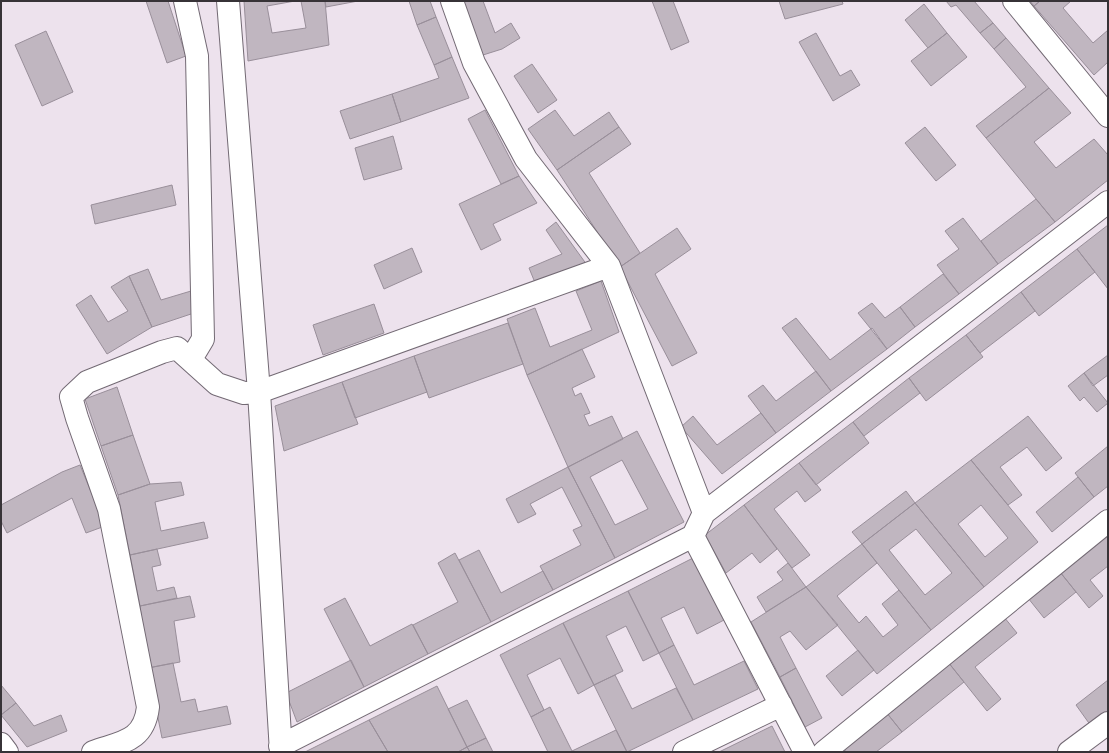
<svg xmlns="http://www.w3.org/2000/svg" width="1109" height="753" viewBox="0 0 1109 753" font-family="'PT Sans',sans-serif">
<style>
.building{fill:#c0b6c0;stroke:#998f9a;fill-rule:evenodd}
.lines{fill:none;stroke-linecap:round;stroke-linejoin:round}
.minor-casing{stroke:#736a74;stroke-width:24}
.minor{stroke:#fff;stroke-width:22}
</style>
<rect width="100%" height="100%" fill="#ede2ed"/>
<!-- building -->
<path class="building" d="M 146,1 L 168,1 L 186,56 L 167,63 Z
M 244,1 L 295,1 L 267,6 L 272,33 L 306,28 L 301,1 L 325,1 L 329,45 L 248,61 Z
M 325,1 L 358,1 L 326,7 Z
M 409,1 L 430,1 L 436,17 L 417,25 Z
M 461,1 L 483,1 L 495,33 L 511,23 L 520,38 L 502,49 L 483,55 Z
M 652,1 L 673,1 L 689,42 L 671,50 Z
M 779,1 L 842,1 L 843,4 L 785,19 Z
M 946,1 L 974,1 L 993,23 L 980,33 L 956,5 L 951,7 Z
M 1030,1 L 1040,1 L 1034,6 Z
M 1040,1 L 1071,1 L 1063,8 L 1093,43 L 1108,30 L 1108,62 L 1094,75 L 1034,6 Z
M 924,4 L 947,33 L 928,48 L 905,20 Z
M 436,17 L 452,57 L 434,65 L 417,25 Z
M 993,23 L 1006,38 L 994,49 L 980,33 Z
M 46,31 L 73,92 L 42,106 L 15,45 Z
M 816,33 L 840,76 L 851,70 L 860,85 L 833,101 L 799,42 Z
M 947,33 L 967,57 L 931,86 L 911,61 Z
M 1006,38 L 1049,88 L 986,138 L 976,126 L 1026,87 L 994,49 Z
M 452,57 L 469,98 L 401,122 L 392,94 L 439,78 L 434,65 Z
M 532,64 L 557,100 L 538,113 L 514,76 Z
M 1049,88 L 1071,113 L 1034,142 L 1056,168 L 1094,139 L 1108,155 L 1108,180 L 1055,222 L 986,138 Z
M 392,94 L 401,122 L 350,139 L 340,111 Z
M 485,110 L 519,176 L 501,184 L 468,119 Z
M 555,110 L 574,136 L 609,112 L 619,127 L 557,170 L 528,129 Z
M 619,127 L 631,144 L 589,173 L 640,253 L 620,267 L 557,170 Z
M 925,127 L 956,165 L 936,181 L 905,143 Z
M 393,136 L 402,169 L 364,180 L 355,148 Z
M 519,176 L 537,203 L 493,224 L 501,240 L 481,250 L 459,204 Z
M 172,185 L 176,205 L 95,224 L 91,205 Z
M 1036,199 L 1055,222 L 998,264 L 981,241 Z
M 963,218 L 998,264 L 959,294 L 937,265 L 959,249 L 945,231 Z
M 556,222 L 587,265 L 536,285 L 529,268 L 562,254 L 546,230 Z
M 1108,225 L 1108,289 L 1077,249 Z
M 677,228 L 691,249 L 655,274 L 697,353 L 672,366 L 620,267 Z
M 412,248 L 422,272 L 384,289 L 374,265 Z
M 1077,249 L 1095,272 L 1039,316 L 1021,292 Z
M 148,269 L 161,300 L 191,291 L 197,312 L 152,327 L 129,276 Z
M 943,274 L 959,294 L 915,327 L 900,307 Z
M 129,276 L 152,327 L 107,354 L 76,305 L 91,295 L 108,322 L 128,311 L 111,287 Z
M 601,281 L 619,332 L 527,375 L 507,319 L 535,308 L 550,347 L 592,330 L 576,291 Z
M 1021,292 L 1035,311 L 980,353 L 966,335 Z
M 872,303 L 885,318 L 900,307 L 915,327 L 887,349 L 858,313 Z
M 374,304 L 384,333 L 323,355 L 313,325 Z
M 796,318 L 830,360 L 872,328 L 887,349 L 831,391 L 782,328 Z
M 508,323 L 523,364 L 429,398 L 414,356 Z
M 966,335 L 983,357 L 926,401 L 909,378 Z
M 582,349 L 595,377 L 572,388 L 575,396 L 581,393 L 590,413 L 584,415 L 589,426 L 612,416 L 623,439 L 568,467 L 527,375 Z
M 1108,355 L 1108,375 L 1093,386 L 1084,373 Z
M 414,356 L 427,392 L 355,418 L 342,382 Z
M 816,371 L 831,391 L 776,433 L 748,396 L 763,385 L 776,401 Z
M 1084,373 L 1108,403 L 1097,412 L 1084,397 L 1080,401 L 1068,386 Z
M 909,378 L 920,393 L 864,436 L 853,422 Z
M 342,382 L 358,424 L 284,451 L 275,406 Z
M 117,387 L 133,435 L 101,446 L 85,399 Z
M 761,413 L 776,433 L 722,474 L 681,427 L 693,416 L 717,445 Z
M 1028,416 L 1062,458 L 1046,471 L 1027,447 L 1000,467 L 1022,495 L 1008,505 L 971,460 Z
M 853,422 L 869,443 L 816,485 L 799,463 Z
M 637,431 L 684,522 L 615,558 L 568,467 ZM 622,460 L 648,509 L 615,525 L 590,477 Z
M 133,435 L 150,484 L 118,495 L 101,446 Z
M 1108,446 L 1108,486 L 1094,497 L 1075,473 Z
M 971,460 L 1038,542 L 984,587 L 915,503 ZM 981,505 L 1008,538 L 985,557 L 958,524 Z
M 799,463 L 821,490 L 805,502 L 797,491 L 774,509 L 810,555 L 792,568 L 744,505 Z
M 80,465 L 105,526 L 86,533 L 72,498 L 7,533 L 1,521 L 1,505 L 62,472 Z
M 568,467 L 615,558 L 553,590 L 540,566 L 581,545 L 573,530 L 582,526 L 562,487 L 530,504 L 536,514 L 518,523 L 506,499 Z
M 1078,477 L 1094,497 L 1052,532 L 1036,512 Z
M 181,482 L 184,495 L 155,502 L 161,531 L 204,522 L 208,538 L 130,555 L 118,495 L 150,484 Z
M 906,491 L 915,503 L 862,544 L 852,532 Z
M 915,503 L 984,587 L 931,630 L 862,544 ZM 916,529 L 952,573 L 925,595 L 889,550 Z
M 744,505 L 777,549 L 760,563 L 752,553 L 726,573 L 705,535 Z
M 1108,534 L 1108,566 L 1090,580 L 1103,596 L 1089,608 L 1060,572 Z
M 862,544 L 877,563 L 837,596 L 859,623 L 866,616 L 883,637 L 898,625 L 882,604 L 899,590 L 931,630 L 877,674 L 806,587 Z
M 157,549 L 161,565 L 152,567 L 157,591 L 174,587 L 177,598 L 140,606 L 130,555 Z
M 479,550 L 501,593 L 543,571 L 553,590 L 491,622 L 459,560 Z
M 455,553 L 491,622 L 428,654 L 413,625 L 458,602 L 438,563 Z
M 695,557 L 726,619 L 697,634 L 684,607 L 661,618 L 674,645 L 659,653 L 628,591 Z
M 788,563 L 806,587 L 766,612 L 757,597 L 783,580 L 777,572 Z
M 1060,572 L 1076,592 L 1044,618 L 1028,598 Z
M 806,587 L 838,625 L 806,650 L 790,631 L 780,637 L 796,668 L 780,677 L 751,622 Z
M 628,591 L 659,653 L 643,661 L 626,626 L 606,636 L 623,671 L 594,685 L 563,623 Z
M 190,596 L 195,617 L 174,621 L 180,662 L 148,668 L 140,606 Z
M 345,598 L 370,646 L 412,624 L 428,654 L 364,687 L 324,609 Z
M 1004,617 L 1017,633 L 975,667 L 1001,699 L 987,711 L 948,662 Z
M 563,623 L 594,685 L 578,694 L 560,658 L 527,675 L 544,710 L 531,717 L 500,655 Z
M 674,645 L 694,685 L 744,661 L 758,689 L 693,720 L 659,653 Z
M 858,650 L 874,670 L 842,696 L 826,676 Z
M 351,660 L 364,687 L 297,722 L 286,693 Z
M 948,662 L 964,682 L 902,732 L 886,712 Z
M 173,663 L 181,702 L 195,699 L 198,712 L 227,706 L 231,724 L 162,738 L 148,668 Z
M 796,668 L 822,718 L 805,727 L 780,677 Z
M 615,675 L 632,709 L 676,688 L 693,720 L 627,752 L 594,685 Z
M 1108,680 L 1108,713 L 1091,726 L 1076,705 Z
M 1,685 L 16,703 L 1,715 Z
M 437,686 L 467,747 L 458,752 L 388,752 L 369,720 Z
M 467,700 L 486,738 L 467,747 L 448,709 Z
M 16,703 L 34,726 L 61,715 L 67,731 L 27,747 L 1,715 Z
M 550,707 L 572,751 L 616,730 L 627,752 L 548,752 L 531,717 Z
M 886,712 L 902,732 L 876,752 L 846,752 L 842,746 Z
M 369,720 L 388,752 L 305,752 Z
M 772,726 L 785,752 L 719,752 Z
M 486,738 L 493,752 L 470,752 L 467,747 Z
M 467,747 L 470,752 L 458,752 Z"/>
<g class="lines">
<!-- minor casing -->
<g class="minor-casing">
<path id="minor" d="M 185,1 L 197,56 L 203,339 L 191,359
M 228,1 L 259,392 L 281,752
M 452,1 L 474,63 L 526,159 L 609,266 L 704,513
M 1014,1 L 1108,116
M 693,536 L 805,752
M 1,744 L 7,752
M 280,746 L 693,536 L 704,513 L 1108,202
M 93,752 C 121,742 144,742 148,707 L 109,509 L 77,418 L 71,397 L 87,382 L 162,352 L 177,348 L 217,384 L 244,393 L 259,392 L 609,266
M 684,752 L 781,705
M 824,752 L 1108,521
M 1069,752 L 1108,723"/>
</g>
<!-- minor -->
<use href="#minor" class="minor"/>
</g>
<!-- border -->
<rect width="1109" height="753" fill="none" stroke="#373337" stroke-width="4"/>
</svg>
